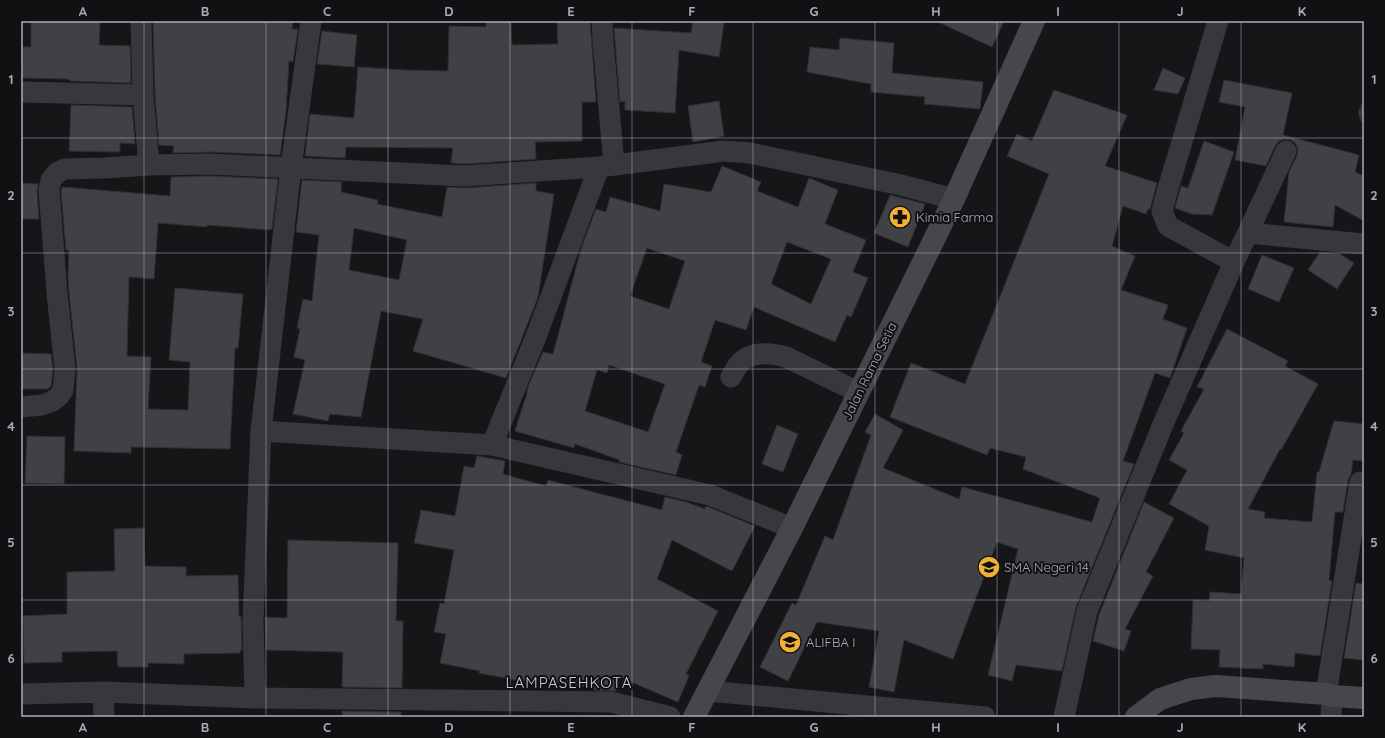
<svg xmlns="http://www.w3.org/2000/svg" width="1385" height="738" viewBox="0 0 1385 738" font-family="Quicksand,sans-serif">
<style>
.water{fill:url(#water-waves)}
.building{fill:#404145;stroke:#303034;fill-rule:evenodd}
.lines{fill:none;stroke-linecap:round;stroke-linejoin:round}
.street{stroke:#37383d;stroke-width:21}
.secondary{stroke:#45474d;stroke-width:22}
.grid{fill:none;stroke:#a8adb8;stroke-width:1;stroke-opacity:0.55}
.labels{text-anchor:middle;stroke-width:4;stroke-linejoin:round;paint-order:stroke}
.poi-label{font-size:13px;fill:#a8adb8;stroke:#111113;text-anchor:start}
.street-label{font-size:13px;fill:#a8adb8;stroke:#111113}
.quarter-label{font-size:15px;letter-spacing:1px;fill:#c9ccd4;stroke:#111113}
.neatline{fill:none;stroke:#a8adb8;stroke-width:1.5}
.grid-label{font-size:13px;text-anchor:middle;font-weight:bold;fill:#a8adb8}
</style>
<defs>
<pattern id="water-waves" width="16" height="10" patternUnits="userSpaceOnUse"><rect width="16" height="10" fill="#2c353c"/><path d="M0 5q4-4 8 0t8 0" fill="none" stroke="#485056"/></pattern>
</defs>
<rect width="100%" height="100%" fill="#161618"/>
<!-- water -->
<path class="water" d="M 1364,98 L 1364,123 L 1361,122 L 1358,112 Z"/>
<!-- building -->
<path class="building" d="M 31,21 L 100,21 L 99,45 L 130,46 L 131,83 L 71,81 L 68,79 L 22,78 L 23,47 L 31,47 Z
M 153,21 L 241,21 L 262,22 L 262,21 L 275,21 L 293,22 L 292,29 L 298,29 L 293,62 L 289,61 L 286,111 L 280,155 L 211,152 L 173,153 L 174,146 L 159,145 L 155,94 Z
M 486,21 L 511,21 L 512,45 L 558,44 L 557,21 L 590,21 L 596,102 L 582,102 L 582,141 L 535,142 L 536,159 L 464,164 L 451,163 L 453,148 L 346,147 L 345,158 L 305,156 L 310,114 L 354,118 L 358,67 L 405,70 L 448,71 L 449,26 L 486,27 Z
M 693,21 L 712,21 L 724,23 L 719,57 L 679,50 L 675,113 L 625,110 L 625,101 L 620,102 L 614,28 L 691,33 Z
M 936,21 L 1004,21 L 992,47 Z
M 322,31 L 357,35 L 354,67 L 317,64 Z
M 840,38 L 894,43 L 892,73 L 983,82 L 980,109 L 924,104 L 925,97 L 871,92 L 871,84 L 807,72 L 810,47 L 839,50 Z
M 1163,68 L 1185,78 L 1178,94 L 1154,90 Z
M 1224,80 L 1292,93 L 1283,135 L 1359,155 L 1355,172 L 1364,176 L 1364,221 L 1335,205 L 1333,227 L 1284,222 L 1289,172 L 1297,156 L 1298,150 L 1296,144 L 1291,140 L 1285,139 L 1279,141 L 1275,146 L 1266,166 L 1235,160 L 1245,107 L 1219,102 Z
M 1054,90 L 1127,115 L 1105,166 L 1157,183 L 1150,209 L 1148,209 L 1146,214 L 1123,206 L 1112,246 L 1135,256 L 1121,290 L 1168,305 L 1163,319 L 1187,328 L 1170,378 L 1155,373 L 1123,461 L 1134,464 L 1076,607 L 1062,671 L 1016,665 L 1012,681 L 988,675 L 1018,549 L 997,542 L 953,659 L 904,640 L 894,692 L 869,687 L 879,631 L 817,622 L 788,681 L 760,667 L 792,603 L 796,605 L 825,536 L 833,540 L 871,435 L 865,432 L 875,414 L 903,430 L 883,468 L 959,499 L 962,487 L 1092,522 L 1100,498 L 1023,469 L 1026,457 L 990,448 L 987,455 L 890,417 L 911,363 L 965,384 L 1049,174 L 1007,156 L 1017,134 L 1032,141 Z
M 719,101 L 724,136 L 693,142 L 688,106 Z
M 71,105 L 132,107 L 135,144 L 120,143 L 120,152 L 69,151 Z
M 1204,141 L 1234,152 L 1212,215 L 1192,214 L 1175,208 L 1181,186 L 1188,188 Z
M 722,166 L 761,182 L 757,191 L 798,207 L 809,178 L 838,190 L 825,224 L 866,240 L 853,272 L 868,278 L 851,317 L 847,315 L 835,342 L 754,307 L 746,330 L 715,320 L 701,362 L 712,366 L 705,387 L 699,385 L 676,452 L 682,455 L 676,475 L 619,462 L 620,460 L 575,444 L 574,448 L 515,431 L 525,399 L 526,399 L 528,387 L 543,352 L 553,354 L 581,249 L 596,209 L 606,212 L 610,197 L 660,211 L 664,184 L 711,192 ZM 787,242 L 831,259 L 811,304 L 771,284 ZM 647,248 L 685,261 L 669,309 L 630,296 ZM 609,365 L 665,384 L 648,432 L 585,411 L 597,370 L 607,373 Z
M 210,176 L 278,179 L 272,229 L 270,229 L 270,230 L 207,225 L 207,227 L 158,223 L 154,279 L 129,277 L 127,356 L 151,357 L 148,409 L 188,410 L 190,362 L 169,360 L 175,288 L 243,294 L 238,348 L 235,348 L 230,449 L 131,447 L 131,453 L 74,451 L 77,368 L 69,292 L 68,276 L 69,250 L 66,250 L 61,191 L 62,187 L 170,196 L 171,177 Z
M 302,180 L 342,182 L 341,192 L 378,200 L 377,204 L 442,217 L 447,187 L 465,188 L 536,183 L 536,191 L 554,194 L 538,297 L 506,378 L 413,351 L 423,319 L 381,311 L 361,417 L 330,414 L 328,421 L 293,414 L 305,360 L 294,357 L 300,329 L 297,328 L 303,299 L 312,301 L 319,235 L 296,232 ZM 354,228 L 407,240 L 399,280 L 349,270 Z
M 21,183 L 38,184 L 37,191 L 39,219 L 21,219 Z
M 890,195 L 925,204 L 908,247 L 874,233 Z
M 1320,252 L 1340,254 L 1354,263 L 1337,289 L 1308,270 Z
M 1262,255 L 1294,268 L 1279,302 L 1248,289 Z
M 1227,329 L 1288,361 L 1285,366 L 1318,384 L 1281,450 L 1280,449 L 1248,509 L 1265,512 L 1264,518 L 1312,522 L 1317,472 L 1319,472 L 1334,421 L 1364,424 L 1364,461 L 1353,460 L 1351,474 L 1348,480 L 1343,512 L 1335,512 L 1329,580 L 1332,581 L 1320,656 L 1295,653 L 1294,667 L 1263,664 L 1263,669 L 1219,667 L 1220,650 L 1191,649 L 1193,600 L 1209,601 L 1210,592 L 1241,594 L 1244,558 L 1205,550 L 1209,526 L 1169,504 L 1187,470 L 1169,460 L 1184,433 L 1181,431 L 1204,389 L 1197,387 Z
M 21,353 L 51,354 L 53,369 L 51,386 L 48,389 L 21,389 Z
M 777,425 L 798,434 L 783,472 L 762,464 Z
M 27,436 L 65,437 L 64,484 L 25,483 Z
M 477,456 L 505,461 L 503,474 L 546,486 L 548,480 L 662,510 L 665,497 L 686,502 L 705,509 L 706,506 L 755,526 L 732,571 L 672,540 L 657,579 L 718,611 L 686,674 L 689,676 L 678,702 L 617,676 L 616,691 L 594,690 L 594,687 L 521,681 L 479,673 L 480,671 L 440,663 L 446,634 L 434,632 L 440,603 L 444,604 L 454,550 L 414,543 L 421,510 L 455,516 L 464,466 L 474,468 Z
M 1144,502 L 1174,518 L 1146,572 L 1153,576 L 1125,629 L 1131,631 L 1124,651 L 1093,641 L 1099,615 Z
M 144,528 L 145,566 L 186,567 L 186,576 L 238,575 L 239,616 L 241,617 L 242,650 L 240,650 L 240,653 L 184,654 L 184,664 L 148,663 L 148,667 L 118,667 L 117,651 L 62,652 L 62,662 L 24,663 L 23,616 L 67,614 L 67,572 L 115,571 L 114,529 Z
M 288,540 L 398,543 L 396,621 L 403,621 L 402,688 L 342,687 L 343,652 L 266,650 L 265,617 L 287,618 Z
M 1356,583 L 1364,584 L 1364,660 L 1344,658 Z
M 342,711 L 401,712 L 401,717 L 342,717 Z"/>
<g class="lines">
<!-- street -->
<path class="street" d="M 141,21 L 143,95 L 149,165
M 602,21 L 603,41 L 614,165
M 1218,21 L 1167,192 L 1162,211 L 1168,226 L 1234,262
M 21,92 L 143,95
M 1248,233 L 1364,244
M 731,377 C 734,372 737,365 742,361 C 753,351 773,353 786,357 L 858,392
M 21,407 L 42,405 L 53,401 L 59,396 L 63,390 L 65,369 L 57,293 L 49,190 L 51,180 L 58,172 L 65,169 L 105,168 L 149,165 L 210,164 L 464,176 L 599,167 L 724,151 L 750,153 L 901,185 L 954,199
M 261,431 L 492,445 L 710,495 L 792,528
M 492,445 L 537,334 L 599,167
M 708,691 L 985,717
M 103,692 L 104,717
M 21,694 L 103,692 L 255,698 L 611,702 L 670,717
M 1326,694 L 1360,482
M 255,698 L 253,621 L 261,431 L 291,167 L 311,21
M 1064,717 L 1087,611 L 1164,422 L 1234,262 L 1286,151
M 1331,717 L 1332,696"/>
<!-- secondary -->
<path class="secondary" d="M 694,717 L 792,528 L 954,199 L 1034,21
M 1136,717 L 1160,699 L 1191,689 L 1216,686 L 1326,694 L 1332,696 L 1364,698"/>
</g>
<!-- grid -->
<path class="grid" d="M 144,21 L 144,717M 266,21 L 266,717M 388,21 L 388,717M 510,21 L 510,717M 632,21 L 632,717M 753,21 L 753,717M 875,21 L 875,717M 997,21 L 997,717M 1119,21 L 1119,717M 1241,21 L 1241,717M 21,138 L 1364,138M 21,253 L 1364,253M 21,369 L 1364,369M 21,485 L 1364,485M 21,600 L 1364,600"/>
<!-- icons -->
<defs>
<g id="pharmacy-disc" transform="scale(1.15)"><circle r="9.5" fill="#f2b134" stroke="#111113"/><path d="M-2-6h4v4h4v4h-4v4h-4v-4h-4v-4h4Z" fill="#111"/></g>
<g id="school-disc" transform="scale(1.15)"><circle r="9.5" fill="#f2b134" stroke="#111113"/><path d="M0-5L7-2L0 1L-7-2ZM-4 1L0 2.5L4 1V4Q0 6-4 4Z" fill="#111"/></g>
</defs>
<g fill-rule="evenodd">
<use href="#pharmacy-disc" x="900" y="217"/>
<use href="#school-disc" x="989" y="567"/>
<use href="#school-disc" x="790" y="642"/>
</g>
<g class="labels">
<!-- poi labels -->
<g class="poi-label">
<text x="916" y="222">Kimia Farma</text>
<text x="1004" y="572">SMA Negeri 14</text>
<text x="806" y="647">ALIFBA I</text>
</g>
<!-- street labels -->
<g class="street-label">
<text transform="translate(869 371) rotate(-64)" y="5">Jalan Rama Setia</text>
</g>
<!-- quarter labels -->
<g class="quarter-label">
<text x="569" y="688">LAMPASEHKOTA</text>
</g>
</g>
<!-- border -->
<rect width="1385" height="738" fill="none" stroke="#111113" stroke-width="44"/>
<rect x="22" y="22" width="1341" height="694" class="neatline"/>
<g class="grid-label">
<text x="83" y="16">A</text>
<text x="205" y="16">B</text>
<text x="327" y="16">C</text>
<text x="449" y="16">D</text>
<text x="571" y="16">E</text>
<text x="692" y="16">F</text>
<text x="814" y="16">G</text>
<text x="936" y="16">H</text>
<text x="1058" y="16">I</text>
<text x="1180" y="16">J</text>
<text x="1302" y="16">K</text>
<text x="11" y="84">1</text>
<text x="1374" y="84">1</text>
<text x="11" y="200">2</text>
<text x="1374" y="200">2</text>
<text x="11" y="316">3</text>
<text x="1374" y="316">3</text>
<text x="11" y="431">4</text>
<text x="1374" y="431">4</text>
<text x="11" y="547">5</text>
<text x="1374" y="547">5</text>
<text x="11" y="663">6</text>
<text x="1374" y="663">6</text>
<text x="83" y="732">A</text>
<text x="205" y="732">B</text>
<text x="327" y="732">C</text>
<text x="449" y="732">D</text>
<text x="571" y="732">E</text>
<text x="692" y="732">F</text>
<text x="814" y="732">G</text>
<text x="936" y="732">H</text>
<text x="1058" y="732">I</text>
<text x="1180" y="732">J</text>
<text x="1302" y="732">K</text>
</g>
</svg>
